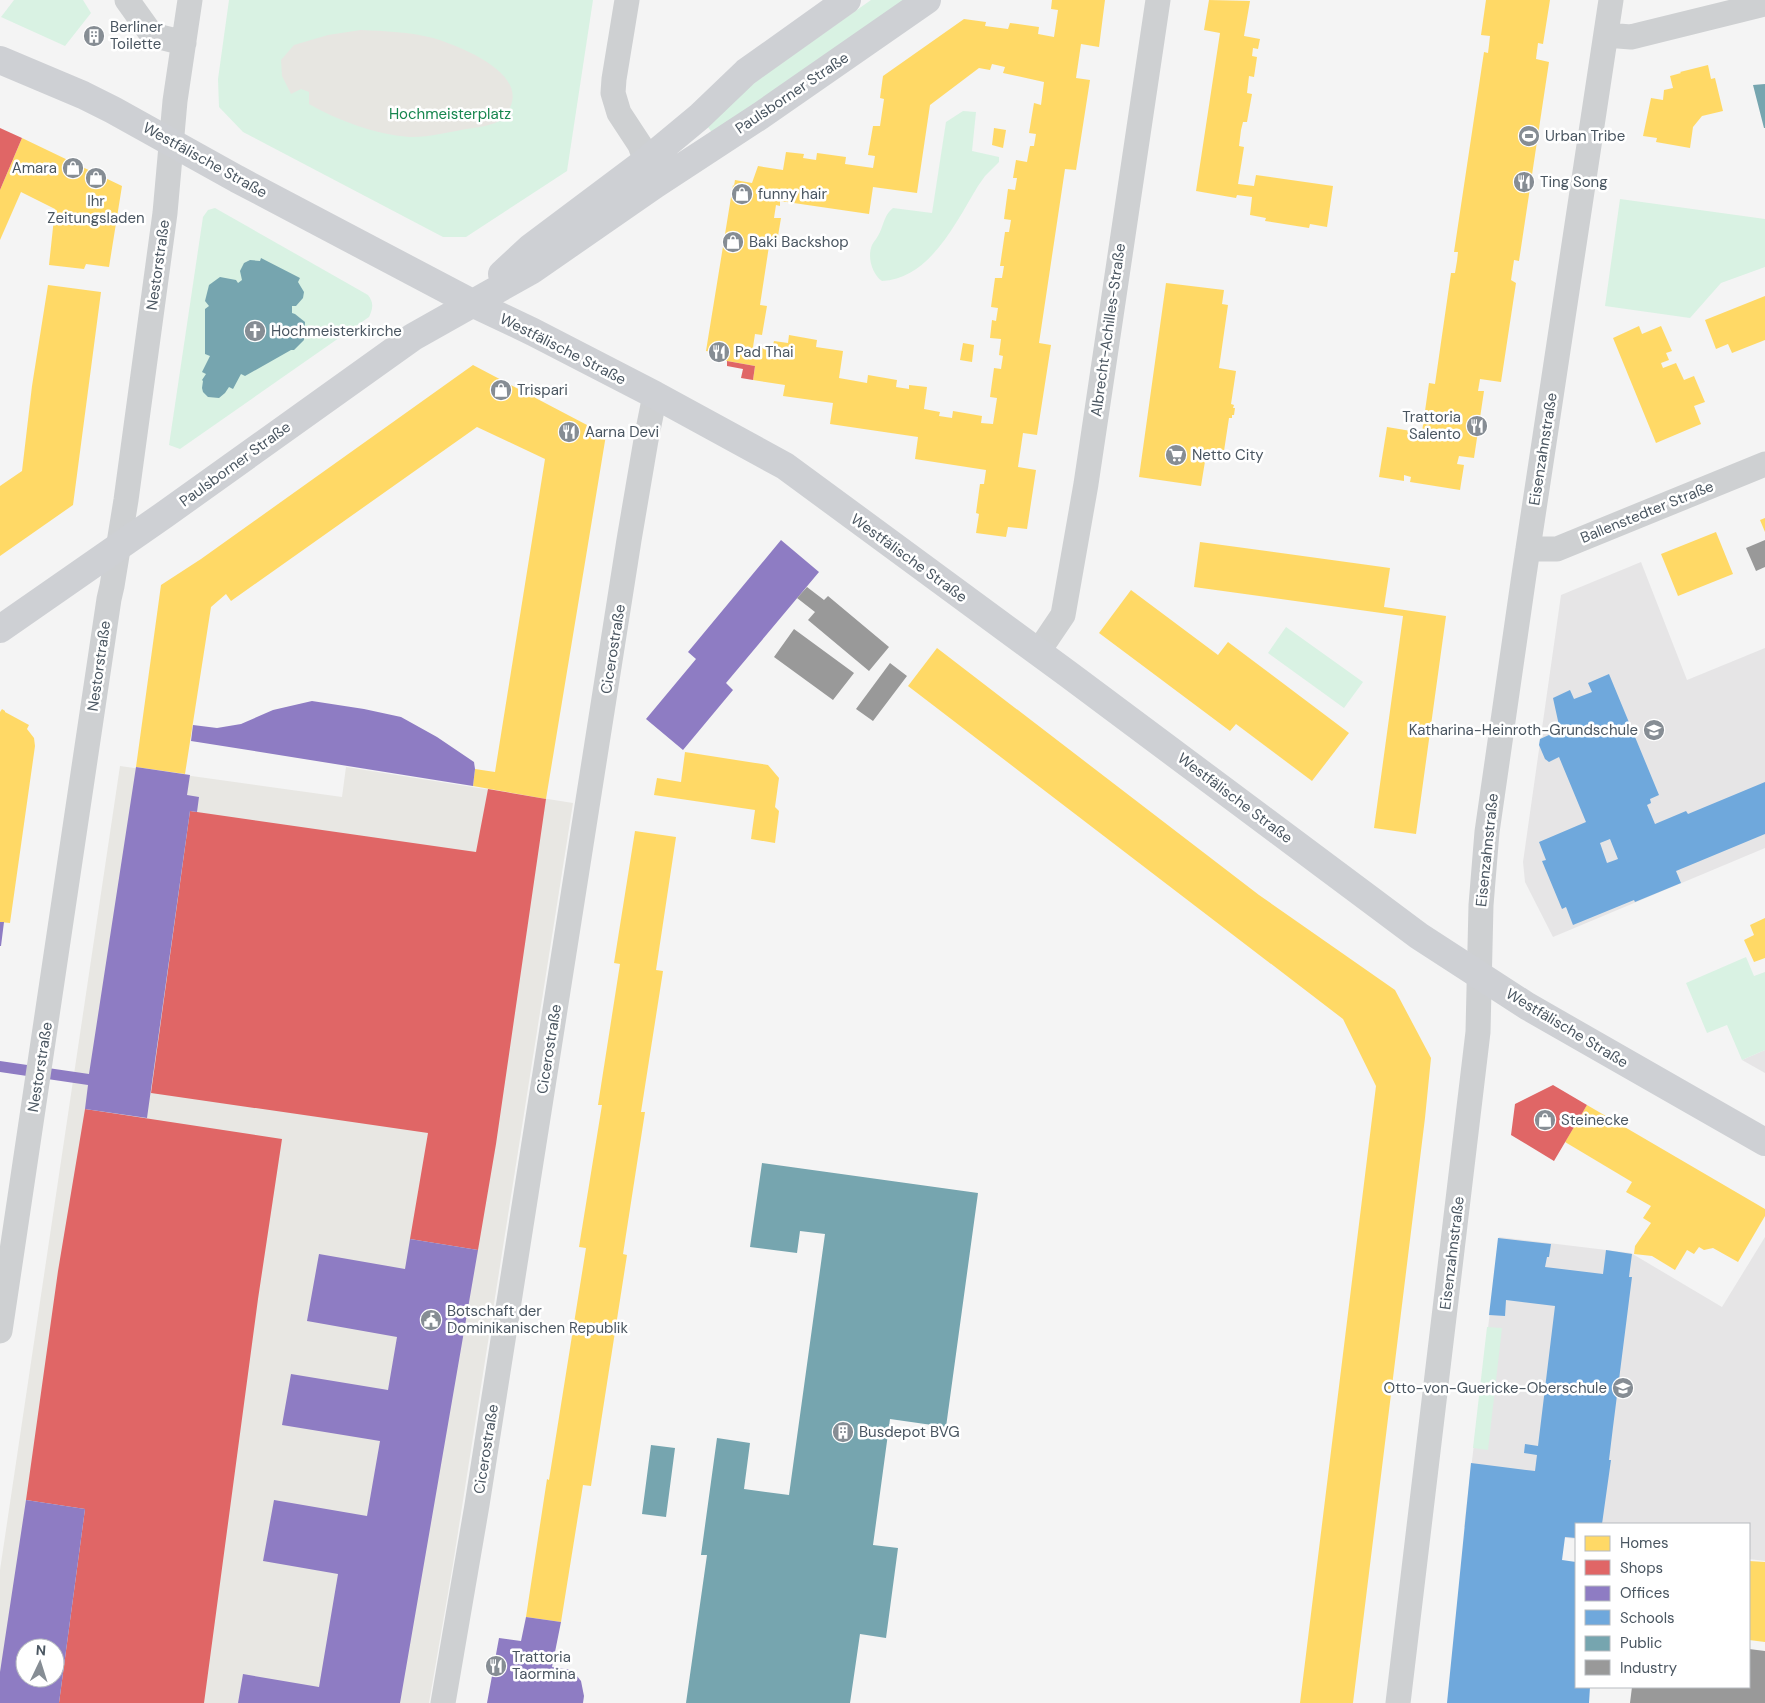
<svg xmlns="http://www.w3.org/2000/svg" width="1765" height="1703" viewBox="0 0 1765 1703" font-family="'DM Sans',sans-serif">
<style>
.commercial{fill:#e8e7e3;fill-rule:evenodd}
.education{fill:#e6e5e6}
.green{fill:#d9f2e3}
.sand{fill:#e7e6e1}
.homes{fill:#ffd966;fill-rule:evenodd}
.shops{fill:#e06666}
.offices{fill:#8e7cc3;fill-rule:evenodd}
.schools{fill:#6fa8dc;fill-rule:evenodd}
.public{fill:#76a5af}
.industry{fill:#999}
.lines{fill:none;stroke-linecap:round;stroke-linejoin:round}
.street{stroke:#ced0d2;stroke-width:25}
.secondary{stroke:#ced0d4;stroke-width:28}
.labels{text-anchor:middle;stroke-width:5;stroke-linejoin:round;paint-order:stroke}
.poi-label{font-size:15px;fill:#4a5661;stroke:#fff;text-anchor:start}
.street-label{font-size:15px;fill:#4a5661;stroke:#fff}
.park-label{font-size:15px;fill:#17864f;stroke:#fff}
</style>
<rect width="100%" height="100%" fill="#f4f4f4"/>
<!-- commercial -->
<path class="commercial" d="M 120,766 L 342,797 L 346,767 L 573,803 L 453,1564 L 429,1703 L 0,1703 L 0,1570 ZM 25,1648 L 55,1648 L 55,1678 L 25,1678 Z"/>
<!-- education -->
<path class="education" d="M 1641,562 L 1687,680 L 1765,648 L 1765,848 L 1553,937 L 1525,882 L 1523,862 L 1561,595 Z
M 1765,1050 L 1765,1073 L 1742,1060 Z
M 1499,1237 L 1631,1253 L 1722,1307 L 1765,1237 L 1765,1561 L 1749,1559 L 1749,1524 L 1576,1524 L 1576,1539 L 1464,1527 Z"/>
<!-- green -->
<path class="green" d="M 14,0 L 83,0 L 91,13 L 65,46 L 1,17 Z
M 229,0 L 593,0 L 567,171 L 466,237 L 443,237 L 243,132 L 219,107 L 218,79 Z
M 871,0 L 906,0 L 713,134 L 705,123 L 762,77 Z
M 963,111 L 976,112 L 972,151 L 999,157 L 999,162 L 985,176 L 978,186 C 956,222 930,279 882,281 C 872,274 867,257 872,245 C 874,241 878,237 880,232 C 884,223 885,214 893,208 L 932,213 L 946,122 Z
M 1620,199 L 1765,219 L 1765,267 L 1721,283 L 1690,318 L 1605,306 Z
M 215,208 L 368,295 C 374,303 373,308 369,317 L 180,449 L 169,445 L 203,217 L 208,210 Z
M 1286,627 L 1363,682 L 1344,708 L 1268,653 Z
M 1746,957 L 1754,976 L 1765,972 L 1765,1050 L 1742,1060 L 1727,1025 L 1707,1033 L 1686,983 Z
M 1487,1327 L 1502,1328 L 1488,1450 L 1473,1448 Z"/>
<!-- sand -->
<path class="sand" d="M 361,30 C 385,31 409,32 433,38 C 463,47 541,78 502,119 C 496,125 475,128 466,129 C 449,132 426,138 409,137 C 374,134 339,121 309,104 L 309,92 L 301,89 L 291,94 L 282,76 L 281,60 L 294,45 L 328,35 Z"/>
<!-- homes -->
<path class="homes" d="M 1052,0 L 1105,0 L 1099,47 L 1081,44 L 1076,78 L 1090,80 L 1076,170 L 1065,169 L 1039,343 L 1051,345 L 1037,435 L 1023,433 L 1018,467 L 1036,470 L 1027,529 L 1008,527 L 1006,537 L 976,533 L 979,514 L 976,513 L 980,484 L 984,484 L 986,470 L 915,459 L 918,437 L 830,424 L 833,403 L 783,396 L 785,385 L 753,380 L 755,366 L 711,358 L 712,352 L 706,351 L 733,185 L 734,186 L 735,180 L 752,183 L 758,166 L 783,170 L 786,152 L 804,154 L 803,158 L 816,160 L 817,153 L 846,157 L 845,164 L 873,168 L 875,156 L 868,155 L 873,126 L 880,126 L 884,99 L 880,98 L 883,76 L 964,19 L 986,22 L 985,26 L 1008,29 L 1010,23 L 1039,27 L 1038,34 L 1054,37 L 1058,10 L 1051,9 ZM 992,64 L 1005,67 L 1003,73 L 1044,82 L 1041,105 L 1034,103 L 1029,133 L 1036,134 L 1034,146 L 1030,146 L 1027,162 L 1016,160 L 1013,178 L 1017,178 L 1015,190 L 1008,189 L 1004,219 L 1011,220 L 1009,232 L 1005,232 L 1000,266 L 1004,266 L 1002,278 L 995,278 L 991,307 L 998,308 L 996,321 L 992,320 L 990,338 L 1001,339 L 999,355 L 1003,356 L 1001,369 L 994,368 L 990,397 L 997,398 L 993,424 L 981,423 L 982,416 L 953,411 L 952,418 L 939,416 L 940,412 L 924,409 L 927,387 L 909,385 L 909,389 L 896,387 L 897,380 L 868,375 L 867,383 L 839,378 L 843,351 L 816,347 L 817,340 L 789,335 L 788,343 L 774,341 L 772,349 L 753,347 L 755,334 L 762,335 L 767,306 L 760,305 L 769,246 L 776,248 L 781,218 L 774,218 L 776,205 L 780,206 L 780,201 L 869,214 L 873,187 L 917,193 L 930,105 L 979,68 L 990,70 Z
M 1209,0 L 1250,1 L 1244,36 L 1260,39 L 1258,49 L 1253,48 L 1252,56 L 1257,57 L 1254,77 L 1249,76 L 1247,93 L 1252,94 L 1247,122 L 1243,122 L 1241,130 L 1239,146 L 1244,147 L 1238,184 L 1254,186 L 1256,175 L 1333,186 L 1327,227 L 1310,224 L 1309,228 L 1265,221 L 1266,218 L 1250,215 L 1252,197 L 1237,195 L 1236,198 L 1196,191 L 1220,33 L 1204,30 Z
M 1486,0 L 1550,0 L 1543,44 L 1538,43 L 1536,59 L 1549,62 L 1519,261 L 1514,260 L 1511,280 L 1516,283 L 1501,382 L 1480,379 L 1478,391 L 1484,391 L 1474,458 L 1459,456 L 1457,464 L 1464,465 L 1460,490 L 1410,482 L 1411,477 L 1404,475 L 1404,481 L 1379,477 L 1387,427 L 1411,431 L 1410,437 L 1417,438 L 1418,432 L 1422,432 L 1429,383 L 1435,384 L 1451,273 L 1455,273 L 1457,261 L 1458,252 L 1454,252 L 1484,52 L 1488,53 L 1489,45 L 1490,36 L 1481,35 Z
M 98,29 L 102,37 L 91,43 L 87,35 Z
M 1708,65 L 1711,79 L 1715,78 L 1723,111 L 1702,116 L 1693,127 L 1690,148 L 1656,142 L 1657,138 L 1643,136 L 1651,98 L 1663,100 L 1664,90 L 1673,88 L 1670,76 L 1681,73 L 1680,72 Z
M 994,128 L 1006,130 L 1003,148 L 992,145 Z
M 22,138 L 122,186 L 109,267 L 86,264 L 84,269 L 49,265 L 55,209 L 21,192 L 0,240 L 0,190 Z
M 1166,283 L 1224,290 L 1222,304 L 1228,305 L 1219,368 L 1236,371 L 1231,404 L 1234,405 L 1233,408 L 1235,408 L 1234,415 L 1232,415 L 1232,418 L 1229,418 L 1224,451 L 1207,449 L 1201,486 L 1139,477 Z
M 48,285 L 101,292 L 73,505 L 0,556 L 0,486 L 22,471 L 32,386 Z
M 1765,296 L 1765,340 L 1732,353 L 1728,344 L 1716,349 L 1705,320 Z
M 1639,326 L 1642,334 L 1661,326 L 1672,351 L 1666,353 L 1669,360 L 1661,363 L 1663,368 L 1676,363 L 1684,380 L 1694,376 L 1705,402 L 1694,406 L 1701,424 L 1656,443 L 1613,338 Z
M 963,343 L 974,345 L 972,362 L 960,360 Z
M 473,365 L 606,435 L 546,799 L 473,786 L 475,769 L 495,772 L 545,459 L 477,427 L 231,601 L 226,594 L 211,607 L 185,774 L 136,767 L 161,585 L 201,559 Z
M 1765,518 L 1765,532 L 1760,520 Z
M 1716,532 L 1733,574 L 1678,596 L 1661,554 Z
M 1200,542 L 1390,568 L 1384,607 L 1446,616 L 1416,834 L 1374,828 L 1403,616 L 1194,587 Z
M 1131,590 L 1218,655 L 1228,642 L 1349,733 L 1312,781 L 1236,724 L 1230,731 L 1099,633 Z
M 937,648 L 1259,895 L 1395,990 L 1431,1058 L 1425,1118 L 1353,1703 L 1300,1703 L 1376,1086 L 1343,1019 L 908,686 Z
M 2,709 L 5,711 L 5,712 L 29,725 L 27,729 L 34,738 L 35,746 L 10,923 L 0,922 L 0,712 Z
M 685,752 L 768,765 L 779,778 L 775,807 L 779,811 L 775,843 L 751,839 L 755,810 L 654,795 L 657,778 L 681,782 Z
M 635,831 L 676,837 L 656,970 L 663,971 L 641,1112 L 645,1112 L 623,1254 L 627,1255 L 591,1486 L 583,1485 L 561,1622 L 526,1617 L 547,1479 L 549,1480 L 586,1248 L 579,1247 L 602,1105 L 598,1105 L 620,964 L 614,963 Z
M 1765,918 L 1765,958 L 1754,962 L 1744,940 L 1754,935 L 1750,925 Z
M 1587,1105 L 1765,1209 L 1765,1216 L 1738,1262 L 1713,1248 L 1704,1250 L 1699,1247 L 1694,1254 L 1687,1250 L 1675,1270 L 1652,1256 L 1634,1254 L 1635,1246 L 1651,1223 L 1643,1218 L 1651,1206 L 1626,1192 L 1632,1182 L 1565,1142 Z
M 1749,1561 L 1765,1562 L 1765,1642 L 1749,1640 Z"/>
<!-- shops -->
<path class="shops" d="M 0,128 L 22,138 L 0,190 Z
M 727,361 L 755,366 L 753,380 L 741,378 L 743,369 L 727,366 Z
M 488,789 L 546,799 L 496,1144 L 478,1250 L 410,1239 L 428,1133 L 151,1093 L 190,811 L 476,852 Z
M 1553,1085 L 1587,1105 L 1554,1161 L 1511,1135 L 1515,1104 Z
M 85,1109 L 282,1139 L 258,1299 L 204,1703 L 59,1703 L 85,1509 L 26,1500 L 58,1271 Z"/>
<!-- offices -->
<path class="offices" d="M 781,540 L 819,572 L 726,683 L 733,690 L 683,750 L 646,719 L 696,659 L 688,652 Z
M 312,701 L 364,709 L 401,717 L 437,737 L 474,762 L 475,769 L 473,786 L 191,741 L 193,725 L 217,728 L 241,724 L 273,710 Z
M 136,767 L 190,775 L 187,795 L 199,797 L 197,812 L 190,811 L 147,1118 L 85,1109 L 88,1085 L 0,1072 L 0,1061 L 89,1074 Z
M 0,922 L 4,922 L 1,946 L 0,946 Z
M 410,1239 L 478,1250 L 400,1703 L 238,1703 L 243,1674 L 319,1687 L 338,1574 L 263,1561 L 274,1500 L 367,1516 L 380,1441 L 282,1425 L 291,1374 L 388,1390 L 397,1337 L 307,1321 L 319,1254 L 405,1269 Z
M 26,1500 L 85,1509 L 59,1703 L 0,1703 L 0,1672 ZM 25,1648 L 55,1648 L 55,1678 L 25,1678 Z
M 526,1617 L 561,1622 L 552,1667 L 572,1670 L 581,1681 L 584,1696 L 583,1703 L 487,1703 L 499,1638 L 521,1641 Z"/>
<!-- schools -->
<path class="schools" d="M 1609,674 L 1659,795 L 1650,799 L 1651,803 L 1647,805 L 1655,824 L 1686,811 L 1688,814 L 1765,782 L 1765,834 L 1676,871 L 1681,883 L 1635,902 L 1634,900 L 1573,925 L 1566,907 L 1562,909 L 1542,861 L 1546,860 L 1539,842 L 1586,822 L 1559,757 L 1549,762 L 1545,759 L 1539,745 L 1540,739 L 1560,730 L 1553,698 L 1570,690 L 1574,699 L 1592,692 L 1588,683 ZM 1610,839 L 1618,859 L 1607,863 L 1600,843 Z
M 1498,1238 L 1551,1244 L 1549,1257 L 1547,1257 L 1545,1267 L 1603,1274 L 1606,1250 L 1632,1254 L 1629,1277 L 1632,1277 L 1613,1427 L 1609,1460 L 1611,1460 L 1602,1524 L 1576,1524 L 1576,1538 L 1565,1537 L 1562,1560 L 1576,1562 L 1576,1687 L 1590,1687 L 1589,1703 L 1447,1703 L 1471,1463 L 1535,1471 L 1537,1455 L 1524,1453 L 1525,1444 L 1538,1446 L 1555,1306 L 1506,1300 L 1505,1316 L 1489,1315 Z"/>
<!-- public -->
<path class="public" d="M 1765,84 L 1765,128 L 1764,128 L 1753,85 Z
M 261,258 L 300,278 L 298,282 L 304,292 L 303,298 L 296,306 L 292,306 L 292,313 L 295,314 L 305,322 L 304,340 L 294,350 L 291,350 L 245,376 L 241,374 L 233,389 L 229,387 L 225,393 L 219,398 L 208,397 L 203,392 L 202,388 L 203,381 L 202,380 L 206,374 L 202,372 L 210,356 L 205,354 L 205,309 L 209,306 L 205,301 L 209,285 L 220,277 L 236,280 L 238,283 L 242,280 L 240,271 L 244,263 L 250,260 L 260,261 Z
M 762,1163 L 978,1193 L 946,1427 L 890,1419 L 873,1545 L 898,1548 L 886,1638 L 860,1634 L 850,1703 L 686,1703 L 707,1555 L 701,1555 L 717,1438 L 750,1443 L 744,1489 L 789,1495 L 825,1234 L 800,1231 L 797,1253 L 750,1247 Z
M 651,1445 L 675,1448 L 666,1517 L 642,1514 Z"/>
<!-- industry -->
<path class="industry" d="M 1765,540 L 1765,567 L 1756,571 L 1746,548 Z
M 807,587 L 824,600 L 828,596 L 889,647 L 869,671 L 808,620 L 815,612 L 797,598 Z
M 794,629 L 854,673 L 833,700 L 774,657 Z
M 890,663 L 907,676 L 873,721 L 856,709 Z
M 1749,1649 L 1765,1651 L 1765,1703 L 1630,1703 L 1632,1687 L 1749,1687 Z"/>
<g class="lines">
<!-- street -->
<path class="street" d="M 127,0 L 152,35 L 184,43
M 627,0 L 614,79 L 613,93 L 619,113 L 640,145 L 646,161
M 1606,35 L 1631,37 L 1765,4
M 1528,549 L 1557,549 L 1765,464
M 1038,652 L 1063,615 L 1086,484 L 1158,0
M 0,1331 L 109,599 L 112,586 L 126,500 L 165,213 L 175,101 L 190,0
M 443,1703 L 477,1505 L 629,540 L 646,440 L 655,395
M 1398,1703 L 1478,1032 L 1481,905 L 1487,832 L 1524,575 L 1611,0"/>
<!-- secondary -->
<path class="secondary" d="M 0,60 L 83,95 L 113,110 L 237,179 L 472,303 L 533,332 L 655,395 L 785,466 L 1068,674 L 1419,936 L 1527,1006 L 1765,1142
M 502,274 L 530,248 L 646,161 L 699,117 L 746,72 L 847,0
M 0,629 L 164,515 L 413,337 L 532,270 L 656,184 L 760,116 L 927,0"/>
</g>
<!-- icons -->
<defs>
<g id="building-disc" transform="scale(1.125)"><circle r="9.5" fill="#868d94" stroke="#fff"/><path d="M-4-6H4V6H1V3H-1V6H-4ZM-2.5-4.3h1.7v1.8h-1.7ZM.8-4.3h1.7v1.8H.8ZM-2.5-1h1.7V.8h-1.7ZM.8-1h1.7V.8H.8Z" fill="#fff"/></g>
<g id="stadium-disc" transform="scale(1.125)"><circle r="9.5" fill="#868d94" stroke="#fff"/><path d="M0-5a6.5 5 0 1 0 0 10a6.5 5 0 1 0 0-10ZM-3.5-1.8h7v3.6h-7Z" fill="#fff"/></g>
<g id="shop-disc" transform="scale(1.125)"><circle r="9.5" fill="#868d94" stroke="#fff"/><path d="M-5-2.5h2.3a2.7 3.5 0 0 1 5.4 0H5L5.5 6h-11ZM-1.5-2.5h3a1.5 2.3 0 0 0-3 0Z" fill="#fff"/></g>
<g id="restaurant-disc" transform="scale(1.125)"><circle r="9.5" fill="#868d94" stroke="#fff"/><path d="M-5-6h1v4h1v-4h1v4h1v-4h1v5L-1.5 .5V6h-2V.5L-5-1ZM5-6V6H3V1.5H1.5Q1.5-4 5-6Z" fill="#fff"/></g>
<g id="church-disc" transform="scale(1.125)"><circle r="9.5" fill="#868d94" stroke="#fff"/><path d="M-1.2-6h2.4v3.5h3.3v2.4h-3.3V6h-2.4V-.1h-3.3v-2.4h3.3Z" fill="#fff"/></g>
<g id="supermarket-disc" transform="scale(1.125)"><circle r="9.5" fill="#868d94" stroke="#fff"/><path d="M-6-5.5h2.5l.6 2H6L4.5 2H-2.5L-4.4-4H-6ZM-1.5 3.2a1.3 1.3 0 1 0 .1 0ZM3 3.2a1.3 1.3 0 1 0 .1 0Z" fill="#fff"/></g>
<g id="school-disc" transform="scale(1.125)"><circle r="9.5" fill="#868d94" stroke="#fff"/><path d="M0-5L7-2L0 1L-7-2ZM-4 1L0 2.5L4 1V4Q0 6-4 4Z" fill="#fff"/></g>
<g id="civic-disc" transform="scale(1.125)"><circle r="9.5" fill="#868d94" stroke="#fff"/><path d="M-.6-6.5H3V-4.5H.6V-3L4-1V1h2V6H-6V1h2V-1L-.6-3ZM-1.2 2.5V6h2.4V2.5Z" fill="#fff"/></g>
</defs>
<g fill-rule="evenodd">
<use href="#building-disc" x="94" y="36"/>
<use href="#stadium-disc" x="1529" y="136"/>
<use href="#shop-disc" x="73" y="168"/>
<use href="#shop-disc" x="96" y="178"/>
<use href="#restaurant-disc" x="1524" y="182"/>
<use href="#shop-disc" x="742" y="194"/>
<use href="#shop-disc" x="733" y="242"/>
<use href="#church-disc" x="255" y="331"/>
<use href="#restaurant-disc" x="719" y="352"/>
<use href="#shop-disc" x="501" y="390"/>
<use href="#restaurant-disc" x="1477" y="426"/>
<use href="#restaurant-disc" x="569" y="432"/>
<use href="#supermarket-disc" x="1176" y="455"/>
<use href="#school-disc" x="1654" y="730"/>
<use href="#shop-disc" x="1545" y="1120"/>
<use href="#civic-disc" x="431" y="1320"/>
<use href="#school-disc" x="1623" y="1388"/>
<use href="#building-disc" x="843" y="1432"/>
<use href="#restaurant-disc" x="496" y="1666"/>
</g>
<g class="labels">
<!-- poi labels -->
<g class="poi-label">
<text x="110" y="32">Berliner<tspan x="110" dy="17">Toilette</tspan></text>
<text x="1545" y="141">Urban Tribe</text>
<text x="57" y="173" text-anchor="end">Amara</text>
<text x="1540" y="187">Ting Song</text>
<text x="758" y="199">funny hair</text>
<text x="96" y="206" text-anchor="middle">Ihr<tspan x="96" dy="17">Zeitungsladen</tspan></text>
<text x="749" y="247">Baki Backshop</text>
<text x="271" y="336">Hochmeisterkirche</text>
<text x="735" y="357">Pad Thai</text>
<text x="517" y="395">Trispari</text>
<text x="1461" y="422" text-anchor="end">Trattoria<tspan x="1461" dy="17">Salento</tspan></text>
<text x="585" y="437">Aarna Devi</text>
<text x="1192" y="460">Netto City</text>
<text x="1638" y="735" text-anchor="end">Katharina-Heinroth-Grundschule</text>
<text x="1561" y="1125">Steinecke</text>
<text x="447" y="1316">Botschaft der<tspan x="447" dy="17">Dominikanischen Republik</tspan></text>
<text x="1607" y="1393" text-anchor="end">Otto-von-Guericke-Oberschule</text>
<text x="859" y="1437">Busdepot BVG</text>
<text x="512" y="1662">Trattoria<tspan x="512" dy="17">Taormina</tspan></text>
</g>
<!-- street labels -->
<g class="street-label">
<text transform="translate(792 93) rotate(-34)" y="5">Paulsborner Straße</text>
<text transform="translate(205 160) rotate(29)" y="5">Westfälische Straße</text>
<text transform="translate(158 265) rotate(-82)" y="5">Nestorstraße</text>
<text transform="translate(1108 330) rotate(-82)" y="5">Albrecht-Achilles-Straße</text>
<text transform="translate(563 349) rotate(27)" y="5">Westfälische Straße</text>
<text transform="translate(1543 449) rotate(-81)" y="5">Eisenzahnstraße</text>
<text transform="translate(235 464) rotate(-36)" y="5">Paulsborner Straße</text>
<text transform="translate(1647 512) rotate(-22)" y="5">Ballenstedter Straße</text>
<text transform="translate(909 558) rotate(36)" y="5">Westfälische Straße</text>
<text transform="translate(613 649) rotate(-81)" y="5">Cicerostraße</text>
<text transform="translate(99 666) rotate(-82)" y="5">Nestorstraße</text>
<text transform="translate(1235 798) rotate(37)" y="5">Westfälische Straße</text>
<text transform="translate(1487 850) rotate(-84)" y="5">Eisenzahnstraße</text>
<text transform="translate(1567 1028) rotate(31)" y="5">Westfälische Straße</text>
<text transform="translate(549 1049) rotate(-81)" y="5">Cicerostraße</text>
<text transform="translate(40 1067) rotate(-81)" y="5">Nestorstraße</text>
<text transform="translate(1452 1253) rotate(-83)" y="5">Eisenzahnstraße</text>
<text transform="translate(486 1449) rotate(-81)" y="5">Cicerostraße</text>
</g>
<!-- park labels -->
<g class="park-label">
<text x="450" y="119">Hochmeisterplatz</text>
</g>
</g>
<!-- legend -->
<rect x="1575" y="1523" width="175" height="165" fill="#ffffff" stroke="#b7bbc0"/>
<rect x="1585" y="1536" width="25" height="15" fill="#ffd966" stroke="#b7bbc0"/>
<text x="1620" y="1548" font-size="15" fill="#4a5661">Homes</text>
<rect x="1585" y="1560" width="25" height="15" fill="#e06666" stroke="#b7bbc0"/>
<text x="1620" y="1573" font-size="15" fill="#4a5661">Shops</text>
<rect x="1585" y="1586" width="25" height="15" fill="#8e7cc3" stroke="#b7bbc0"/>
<text x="1620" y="1598" font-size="15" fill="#4a5661">Offices</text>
<rect x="1585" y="1610" width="25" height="15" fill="#6fa8dc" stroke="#b7bbc0"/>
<text x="1620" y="1623" font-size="15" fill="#4a5661">Schools</text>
<rect x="1585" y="1636" width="25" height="15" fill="#76a5af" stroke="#b7bbc0"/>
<text x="1620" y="1648" font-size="15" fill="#4a5661">Public</text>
<rect x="1585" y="1660" width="25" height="15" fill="#999999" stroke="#b7bbc0"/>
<text x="1620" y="1673" font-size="15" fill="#4a5661">Industry</text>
<!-- north arrow -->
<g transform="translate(40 1663) rotate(4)"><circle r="24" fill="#ffffff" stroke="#b7bbc0"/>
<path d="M0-4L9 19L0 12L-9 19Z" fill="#868d94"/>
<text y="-8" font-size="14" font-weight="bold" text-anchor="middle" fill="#4a5661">N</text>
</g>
</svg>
